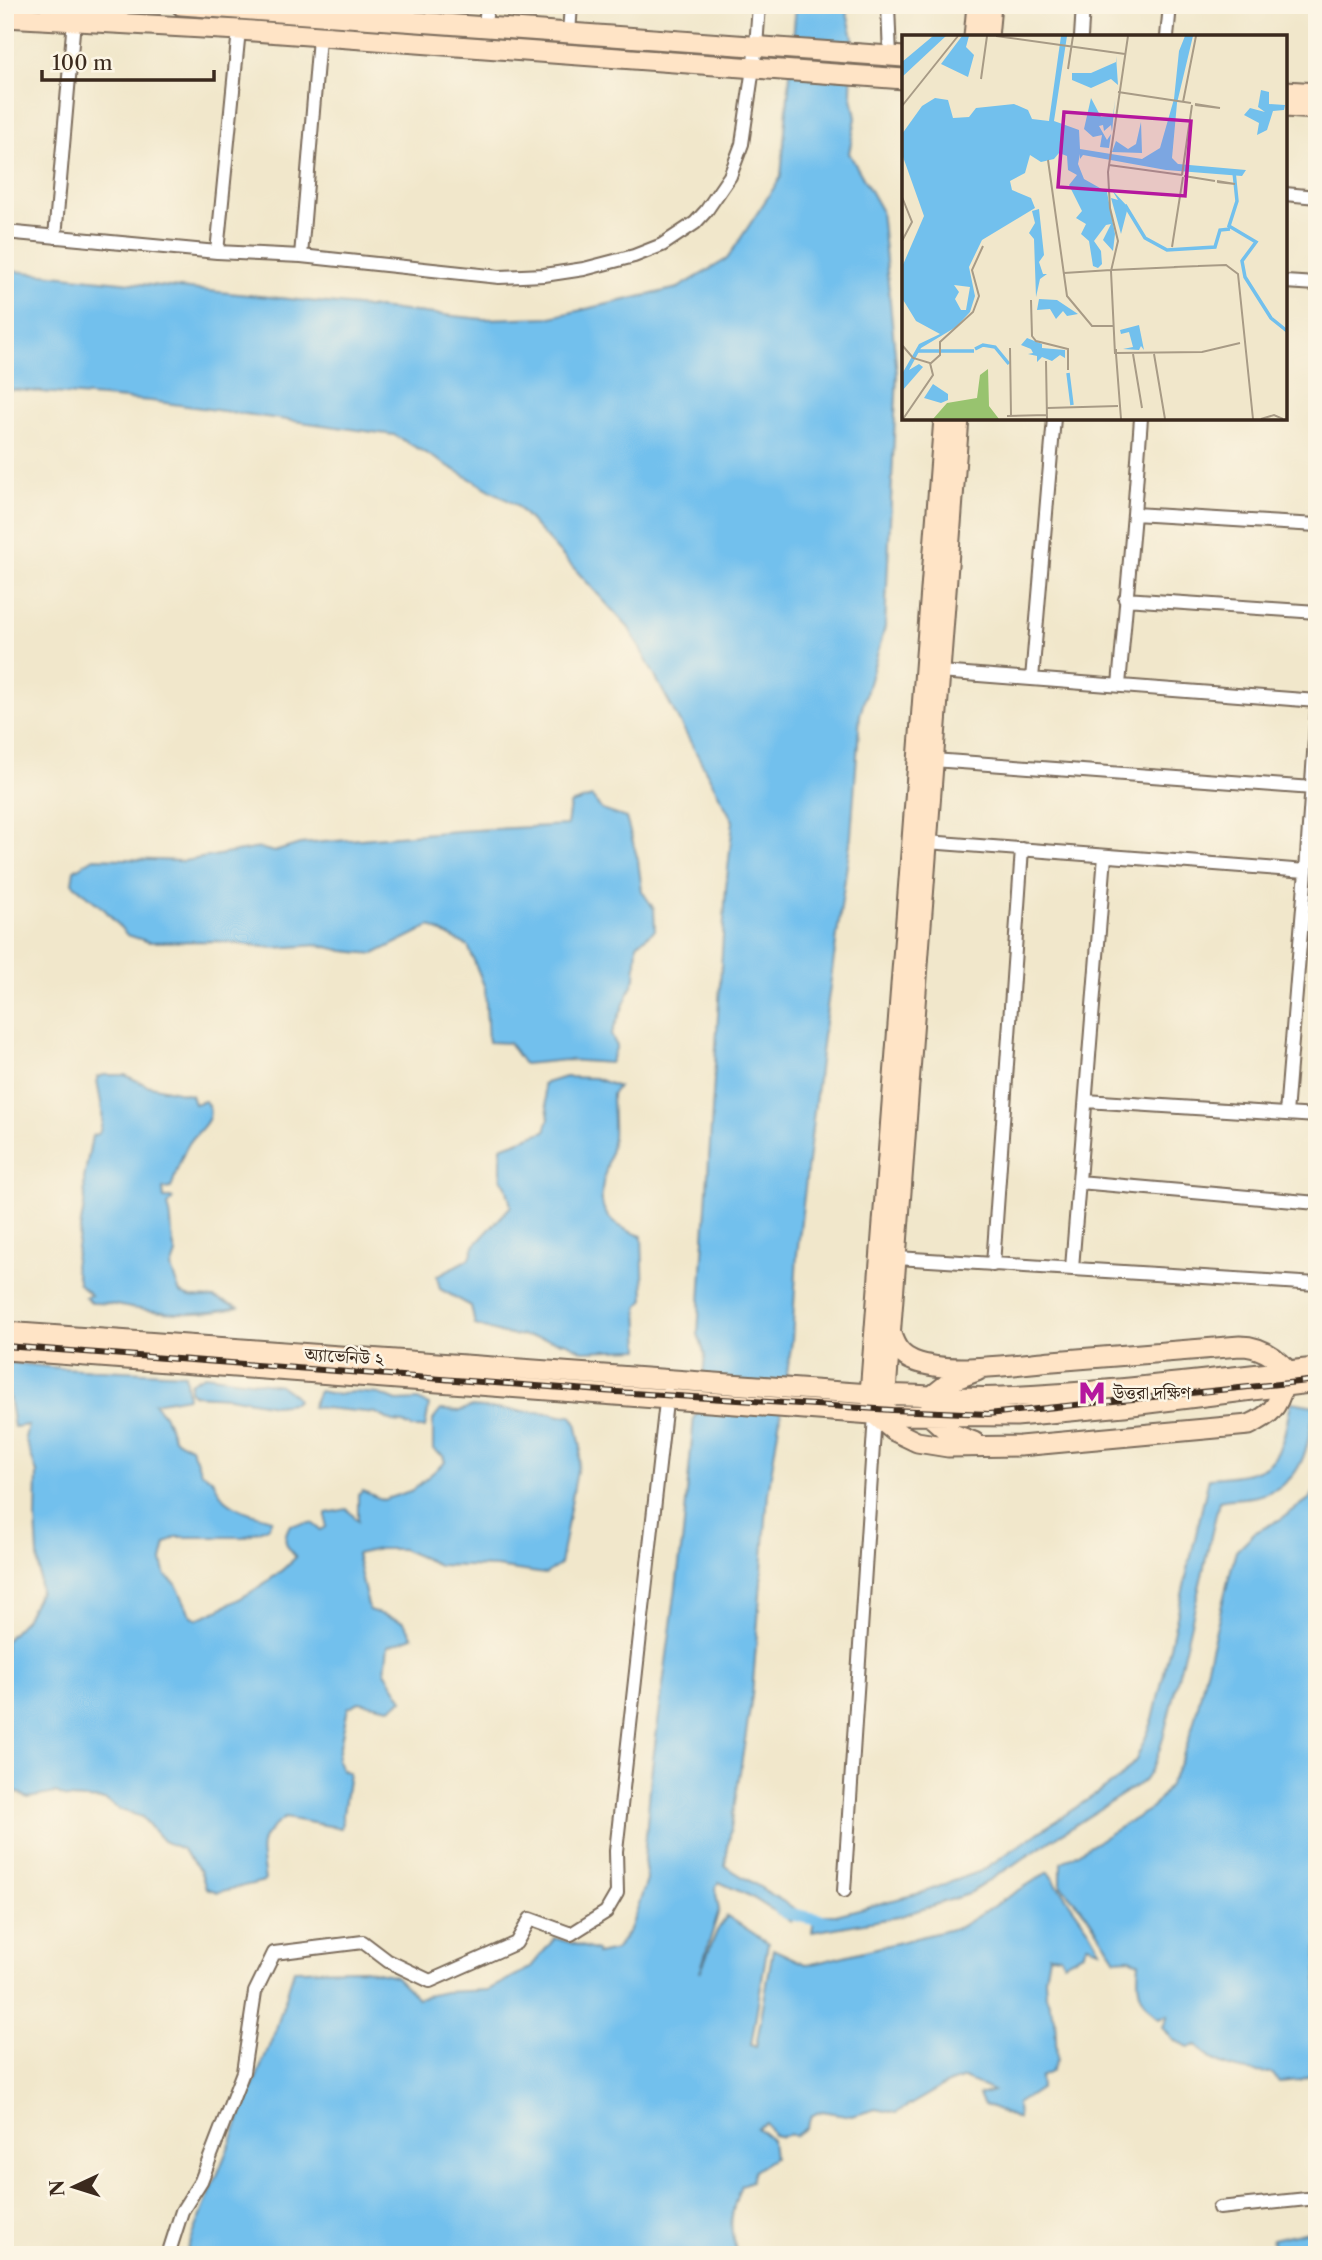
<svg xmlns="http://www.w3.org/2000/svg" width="1322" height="2260" viewBox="0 0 1322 2260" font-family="'Libre Caslon Text','Noto Serif Bengali',serif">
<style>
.water{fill:#72c0ed;stroke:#567586;stroke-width:2}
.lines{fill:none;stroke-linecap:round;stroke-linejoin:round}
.canal{stroke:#72c0ed;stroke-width:12}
.street-casing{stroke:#7b6c5b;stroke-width:16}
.secondary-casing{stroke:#7b6c5b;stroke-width:23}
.street{stroke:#fff;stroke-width:12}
.secondary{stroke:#ffe4c6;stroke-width:19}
.rail-casing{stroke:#3b2a1e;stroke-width:6}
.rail{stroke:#fcf5e5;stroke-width:3.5;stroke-dasharray:10;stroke-linecap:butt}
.labels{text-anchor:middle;stroke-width:5;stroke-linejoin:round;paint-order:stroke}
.street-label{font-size:18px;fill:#3b2a1e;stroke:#fcf5e5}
.poi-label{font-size:18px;fill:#3b2a1e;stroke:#fcf5e5;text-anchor:start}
.inset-river{fill:none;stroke:#72c0ed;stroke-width:3.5}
.inset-road{fill:none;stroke:#a89b86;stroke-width:2}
.view{fill:#b5179e;fill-opacity:0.15;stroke:#b5179e;stroke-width:3.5}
.inset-edge{fill:none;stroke:#3b2a1e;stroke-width:3.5}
</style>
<rect width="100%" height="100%" fill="#fcf5e5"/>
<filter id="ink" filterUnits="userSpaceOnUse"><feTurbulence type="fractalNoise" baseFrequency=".0143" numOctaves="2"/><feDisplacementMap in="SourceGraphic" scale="14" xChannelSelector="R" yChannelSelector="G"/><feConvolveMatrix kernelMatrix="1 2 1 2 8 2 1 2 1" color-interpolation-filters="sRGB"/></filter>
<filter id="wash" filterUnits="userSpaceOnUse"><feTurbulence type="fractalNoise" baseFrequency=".00686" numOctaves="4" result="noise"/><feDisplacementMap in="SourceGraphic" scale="28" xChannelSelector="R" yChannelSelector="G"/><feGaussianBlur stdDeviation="1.57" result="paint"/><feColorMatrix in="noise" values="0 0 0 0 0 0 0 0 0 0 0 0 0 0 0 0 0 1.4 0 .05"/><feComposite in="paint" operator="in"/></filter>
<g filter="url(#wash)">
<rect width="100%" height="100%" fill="#f1e7cb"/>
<!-- water -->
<path class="water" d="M 796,5 L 845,5 L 853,37 L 851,92 L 856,118 L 849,153 L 881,210 L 897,374 L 885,627 L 860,715 L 851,836 L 823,1036 L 797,1255 L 792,1341 L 768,1494 L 752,1696 L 725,1866 L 797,1910 L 791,1922 L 750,1896 L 719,1882 L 715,1888 L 719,1910 L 700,1972 L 717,1931 L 727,1916 L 768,1943 L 751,2045 L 756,2047 L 773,1949 L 805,1964 L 816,1963 L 960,1927 L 1048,1872 L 1090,1931 L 1100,1949 L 1087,1945 L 1083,1953 L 1064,1963 L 1060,1956 L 1049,1955 L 1045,1978 L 1046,1996 L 1055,2018 L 1057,2060 L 1051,2072 L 1040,2077 L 1041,2088 L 1017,2104 L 1018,2119 L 984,2105 L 979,2095 L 993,2091 L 964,2078 L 941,2087 L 896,2113 L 876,2109 L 852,2116 L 821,2111 L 811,2116 L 806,2128 L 795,2136 L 788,2134 L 781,2137 L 773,2135 L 766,2123 L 757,2128 L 772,2140 L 774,2158 L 754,2171 L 751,2181 L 741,2185 C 731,2211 727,2228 738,2255 L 185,2255 L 276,2029 L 294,1970 L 364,1969 L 395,1976 L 417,1998 L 445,1992 L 488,1990 L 530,1968 L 555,1938 L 597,1951 L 597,1954 L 615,1950 L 630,1930 L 647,1880 L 644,1860 L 651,1775 L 683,1535 L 694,1417 L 700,1410 L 705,1355 L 698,1334 L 726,888 L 733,821 L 629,628 L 516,505 L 394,435 L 151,401 L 5,389 L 5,270 L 483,319 L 551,317 L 678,288 L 727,259 L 781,177 Z
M 592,797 L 602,810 L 626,818 L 638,860 L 642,891 L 654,909 L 655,930 L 637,944 L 635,978 L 611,1035 L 617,1046 L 610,1063 L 566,1060 L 524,1064 L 509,1043 L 488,1042 L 485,988 L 468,946 L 430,926 L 374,954 L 344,951 L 319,945 L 274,948 L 215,941 L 149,942 L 127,935 L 105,910 L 72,883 L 74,870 L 94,858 L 184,861 L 259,848 L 274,852 L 300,844 L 458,831 L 567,825 L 570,804 Z
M 104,1075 L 125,1075 L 146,1085 L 191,1095 L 194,1104 L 205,1101 C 220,1120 195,1131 188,1145 C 180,1158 176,1174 171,1188 L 163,1189 L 164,1198 L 173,1198 L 168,1206 C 174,1222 169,1237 176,1254 L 171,1268 L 180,1293 L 190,1297 L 214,1298 L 238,1307 C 207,1316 171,1314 139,1309 C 122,1307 108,1302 91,1303 L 85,1297 L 91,1295 L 79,1284 L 74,1266 L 85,1200 L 84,1179 L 92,1136 L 99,1133 C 107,1115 98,1096 97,1077 Z
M 565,1077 L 595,1078 L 618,1087 L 612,1094 C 612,1108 614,1124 613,1138 C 606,1185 580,1216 642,1236 L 644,1299 L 638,1308 L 640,1349 L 583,1351 L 567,1343 L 542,1338 L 503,1334 L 475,1325 L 471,1306 L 440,1289 L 437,1276 L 470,1258 L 474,1246 L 511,1206 L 506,1186 L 501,1178 L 501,1147 L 545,1131 L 549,1118 L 543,1084 Z
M 5,1362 L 59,1368 L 185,1374 L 188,1397 L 154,1403 C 157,1408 163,1412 165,1417 C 174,1435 168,1439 191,1447 L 201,1472 C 220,1481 214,1490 226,1500 C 239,1511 257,1515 272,1519 L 268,1527 L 244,1537 L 176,1537 L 166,1543 L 162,1561 L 166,1576 L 176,1584 L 190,1614 L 197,1619 C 233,1604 269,1585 296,1557 C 285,1546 282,1539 290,1525 L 312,1523 L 321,1530 L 326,1527 L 326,1513 L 347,1509 L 358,1521 L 358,1495 L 363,1491 L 383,1500 L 413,1490 L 445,1462 L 443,1456 L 433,1449 L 433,1420 L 441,1410 L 460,1411 L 470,1407 L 549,1413 L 560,1416 L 571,1415 L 576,1422 L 581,1448 L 560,1565 L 545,1574 L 496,1567 L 439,1565 L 402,1549 L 379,1549 L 356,1554 L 369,1610 L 404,1622 L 413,1637 L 388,1646 L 385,1672 L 403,1700 L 390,1708 L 359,1702 L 348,1708 L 337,1760 L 341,1769 L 349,1773 L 341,1828 L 285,1818 C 254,1839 261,1847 265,1881 L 218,1892 L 206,1888 L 200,1870 L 182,1849 L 163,1841 L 142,1817 L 121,1810 L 105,1800 L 66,1798 L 56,1793 L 28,1798 L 5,1786 L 5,1641 L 25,1620 L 40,1591 L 36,1519 L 37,1473 L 25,1438 L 28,1425 L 14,1427 L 8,1390 L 5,1389 Z
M 204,1375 L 280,1385 L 294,1395 L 297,1400 L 294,1403 L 274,1405 L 230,1397 L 194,1395 L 190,1391 L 190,1383 Z
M 319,1391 L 338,1395 L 352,1392 L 379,1394 L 397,1401 L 418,1400 L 429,1405 L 425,1428 L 413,1428 L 403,1423 L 393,1422 L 376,1413 L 312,1407 Z
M 1291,1402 L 1315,1406 C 1307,1447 1305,1485 1257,1496 C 1244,1499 1231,1498 1219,1501 C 1204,1566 1190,1630 1174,1694 C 1166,1722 1162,1756 1145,1780 L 968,1894 L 898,1917 L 812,1932 L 815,1915 L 836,1915 L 924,1892 L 981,1871 L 1120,1778 L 1136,1760 L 1153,1720 L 1209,1478 C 1275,1473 1279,1467 1291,1402 Z
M 1317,1488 L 1317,2073 L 1300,2080 L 1279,2082 L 1272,2073 C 1243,2072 1217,2069 1197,2045 L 1189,2047 L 1173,2040 L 1163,2027 L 1168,2015 L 1158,2018 C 1139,1999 1136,1989 1139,1962 L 1130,1958 L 1116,1959 L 1087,1915 L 1061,1886 L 1061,1863 L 1152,1808 C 1186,1770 1195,1719 1206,1670 C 1216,1630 1225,1590 1236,1551 L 1254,1533 L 1281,1519 L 1309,1499 Z
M 1317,2229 L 1317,2255 L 1275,2255 L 1272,2239 Z"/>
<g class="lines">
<!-- canal -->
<path class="canal" d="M 780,1909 L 786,1913 L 830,1922"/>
</g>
</g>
<g filter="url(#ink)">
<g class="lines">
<!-- street casing -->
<g class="street-casing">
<path id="street" d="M 888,5 L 890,57
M 409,22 L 410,5
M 485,26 L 487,5
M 569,33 L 571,5
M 1081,37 L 1083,5
M 1167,37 L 1170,5
M 1285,194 L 1317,197
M 5,232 L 217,252 L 301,256 L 499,277 L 544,275 L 584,269 L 634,256 L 662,245 L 695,223 L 706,211 L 730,176 L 742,144 L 756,47 L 759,5
M 55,237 L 74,20
M 217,252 L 239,30
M 301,256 L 319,38
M 1285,282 L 1317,284
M 1134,514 L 1317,525
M 1125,599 L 1317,612
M 940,672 L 1317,701
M 1032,679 L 1054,418
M 1119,685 L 1134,514 L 1141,418
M 933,760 L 1313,788
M 927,842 L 1306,871
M 1086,1101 L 1317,1116
M 1286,1114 L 1306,871 L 1317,709
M 1079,1182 L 1317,1203
M 897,1258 L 1317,1284
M 993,1265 L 1022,849
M 1072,1268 L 1105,856
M 844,1891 L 875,1415
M 1219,2208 L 1317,2198
M 168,2255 L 182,2211 L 201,2181 L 243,2072 L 255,1992 L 274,1953 L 363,1942 L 388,1961 L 430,1981 L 516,1943 L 530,1919 L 571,1934 L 606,1912 L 617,1893 L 616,1851 L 667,1393"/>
</g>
<!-- secondary casing -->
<g class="secondary-casing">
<path id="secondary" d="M 181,5 L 904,57
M 5,17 L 239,30 L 904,79
M 974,37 L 977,5
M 988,37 L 991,5
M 1285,91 L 1317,93
M 1285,107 L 1317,109
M 944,418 L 870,1394 L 875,1415 L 894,1431 L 917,1442 L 948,1447 L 1020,1446 L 1249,1425 C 1269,1416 1278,1408 1283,1386
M 5,1332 L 870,1394 C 914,1394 959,1399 1003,1397 C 1108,1393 1213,1378 1317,1368
M 891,1334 C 895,1347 901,1356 914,1361 C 950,1375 1015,1364 1053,1361 C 1115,1356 1178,1351 1240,1346 C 1260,1346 1275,1356 1288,1371
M 5,1350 L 885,1415 L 1016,1416 L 1124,1406 L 1317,1382
M 885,1405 L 959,418
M 974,1442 L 948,1432 L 930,1416 L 932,1396 L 951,1381 L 977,1371"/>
</g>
<!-- street -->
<use href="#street" class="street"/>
<!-- secondary -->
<use href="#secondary" class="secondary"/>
<!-- rail casing -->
<g class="rail-casing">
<path id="rail" d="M 5,1346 L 602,1391 L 892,1410 L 988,1414 L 1317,1380"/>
</g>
<!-- rail -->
<use href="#rail" class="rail"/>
</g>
</g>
<!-- icons -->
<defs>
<g id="metro-bare" transform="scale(2.1)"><path d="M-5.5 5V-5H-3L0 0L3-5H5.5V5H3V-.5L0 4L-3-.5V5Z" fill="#b5179e" stroke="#fcf5e5" stroke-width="2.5" paint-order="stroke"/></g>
</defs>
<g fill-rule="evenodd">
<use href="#metro-bare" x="1092" y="1393"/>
</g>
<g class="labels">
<!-- street labels -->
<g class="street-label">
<text transform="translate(344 1357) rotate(4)" y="6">অ্যাভেনিউ ২</text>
</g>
<!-- poi labels -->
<g class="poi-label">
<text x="1113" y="1399">উত্তরা দক্ষিণ</text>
</g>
</g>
<!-- overview -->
<g transform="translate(902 35)">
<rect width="385" height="385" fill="#f1e7cb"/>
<path d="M 86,334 L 87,371 L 97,384 L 31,384 L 45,368 L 75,363 L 78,340 Z" fill="#98c36f"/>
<path d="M 31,1 L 44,1 L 0,42 L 0,27 ZM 60,1 L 67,1 L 64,12 L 72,20 L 66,42 L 39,29 ZM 159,1 L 165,1 L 152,86 L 177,95 L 178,114 L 240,124 L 258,113 L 272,64 L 277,16 L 283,1 L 291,1 L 275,68 L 270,123 L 276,129 L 344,135 L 340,141 L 264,135 L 181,120 L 178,124 L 178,119 L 176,129 L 182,144 L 205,157 L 213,199 L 211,216 L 201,205 L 209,189 L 204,190 L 192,206 L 199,216 L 200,229 L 196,233 L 191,231 L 187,206 L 179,199 L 184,189 L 174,183 L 180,176 L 167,150 L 175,140 L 166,135 L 165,121 L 157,118 L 152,124 L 139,127 L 128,120 L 123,138 L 108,146 L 110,155 L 129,163 L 133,173 L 80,205 L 67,232 L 73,261 L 68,277 L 54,292 L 19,313 L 7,335 L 17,329 L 21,332 L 0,356 L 0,339 L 17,309 L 38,299 L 14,286 L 0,263 L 0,232 L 22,181 L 0,119 L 0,99 L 20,71 L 33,63 L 46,65 L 51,83 L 67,82 L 74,73 L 112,69 L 126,75 L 130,84 L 147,86 ZM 52,250 L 68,252 L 64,275 L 59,275 L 53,264 L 57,257 ZM 214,21 L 216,50 L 209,44 L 189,53 L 170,45 L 170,38 L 189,38 L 214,27 ZM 359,55 L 367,57 L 367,69 L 383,70 L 382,75 L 371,76 L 365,95 L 355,100 L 357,88 L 342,80 L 348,73 L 363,77 L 356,72 ZM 189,63 L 199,82 L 211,81 L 213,65 L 210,97 L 209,90 L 202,96 L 201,90 L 197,91 L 205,105 L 209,99 L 207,113 L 198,112 L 200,100 L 191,102 L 182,94 ZM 239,87 L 240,118 L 210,117 L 214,106 L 226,114 L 234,109 ZM 210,155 L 226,172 L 219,199 L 209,163 L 216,165 ZM 137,174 L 142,220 L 137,227 L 141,239 L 145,239 L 138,244 L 134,262 L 132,204 L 127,198 L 133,188 L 130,176 ZM 137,264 L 155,265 L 176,279 L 165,281 L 161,276 L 154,284 L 148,274 L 135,275 ZM 237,290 L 242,315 L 239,311 L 237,315 L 221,314 L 231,312 L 227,297 L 219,299 L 218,295 ZM 125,303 L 140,309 L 140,313 L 163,315 L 163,323 L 158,320 L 150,326 L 140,322 L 135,327 L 135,321 L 126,319 L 131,318 L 129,314 L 119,310 ZM 31,349 L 46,359 L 46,365 L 39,368 L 22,363 Z" fill="#72c0ed" fill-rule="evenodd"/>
<path class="inset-river" d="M 332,137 L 335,166 L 327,191 L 354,207 L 340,226 L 343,242 L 369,283 L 385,296M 223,170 L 243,203 L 265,215 L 313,212 L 318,195 L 328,194M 73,314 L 81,310 L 93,312 L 107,329M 15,316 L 72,316M 166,338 L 170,370"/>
<path class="inset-road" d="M 94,1 L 223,19M 166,34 L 171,1M 79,44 L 85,1M 216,57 L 289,68M 281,67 L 294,1M 293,70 L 318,73 L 293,69M 0,71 L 56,1M 146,125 L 165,261 L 190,291 L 212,291M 207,130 L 280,140M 280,140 L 290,70M 282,141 L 313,146M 315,147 L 333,149 L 315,146M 0,162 L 10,187 L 0,206M 270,212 L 281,142M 296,231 L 324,230 L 336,239 L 351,384M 272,232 L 298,231M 209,235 L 277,232M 162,238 L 209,235M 129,265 L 130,301 L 134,306 L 166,314 L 166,335M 0,310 L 11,323 L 28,328 L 31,340 L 1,384M 108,313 L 109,381M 214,314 L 214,318 L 300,317 L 338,308M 213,319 L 209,236 L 216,206 L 208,173 L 206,137 L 226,1M 214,319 L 219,384M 231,319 L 240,373M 252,319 L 263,384M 144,326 L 145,384M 28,329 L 38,320 L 38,307 L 71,277 L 77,261 L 70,235 L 81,211M 145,373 L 216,371M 105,381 L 145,380M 359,384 L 372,380 L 381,384"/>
<path class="view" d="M 162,77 L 289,86 L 283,161 L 156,152 Z"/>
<rect width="385" height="385" class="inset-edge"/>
</g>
<!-- margin -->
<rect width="1322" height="2260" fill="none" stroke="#fcf5e5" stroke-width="28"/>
<!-- north arrow -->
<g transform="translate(74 2187) rotate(266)" stroke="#fcf5e5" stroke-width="5" paint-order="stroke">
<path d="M0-5L12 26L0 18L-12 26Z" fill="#3b2a1e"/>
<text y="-10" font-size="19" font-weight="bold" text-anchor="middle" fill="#3b2a1e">N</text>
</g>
<!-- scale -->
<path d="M42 70v10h172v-10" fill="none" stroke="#3b2a1e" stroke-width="3.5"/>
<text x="52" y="70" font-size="21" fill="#3b2a1e" stroke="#fcf5e5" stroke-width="5" paint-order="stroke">100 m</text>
</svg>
